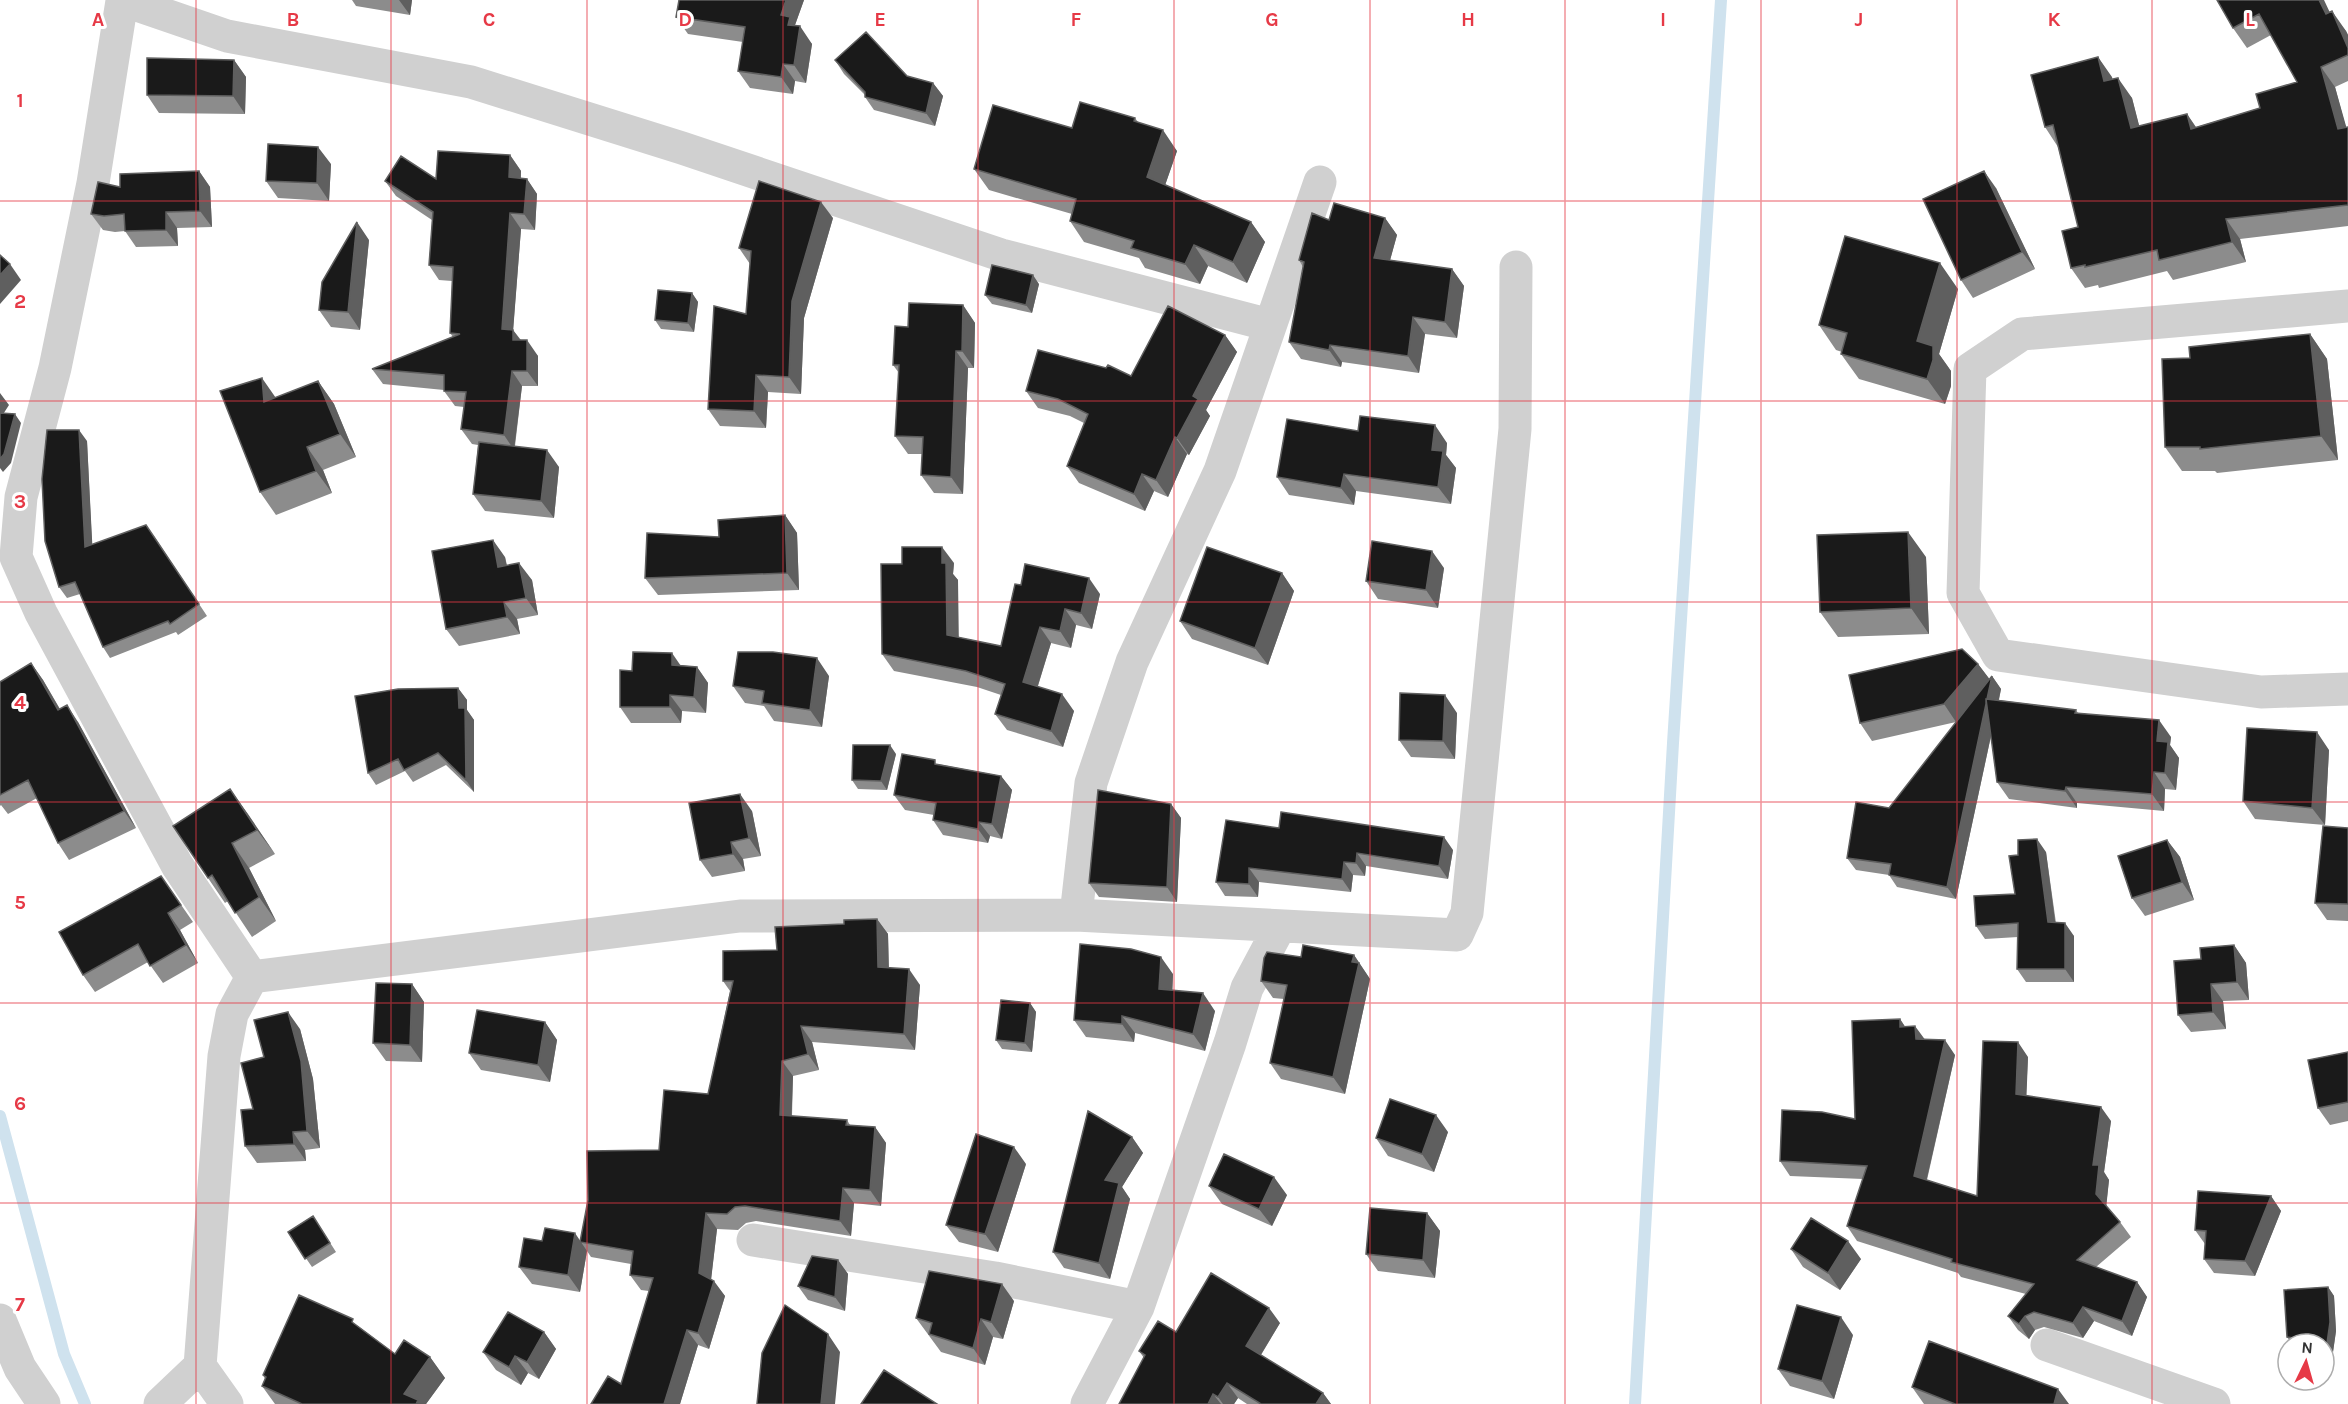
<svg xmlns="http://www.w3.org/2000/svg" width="2348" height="1404" viewBox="0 0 2348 1404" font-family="Karla,sans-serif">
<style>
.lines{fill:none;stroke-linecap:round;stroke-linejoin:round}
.stream{stroke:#cfe2ee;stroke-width:12}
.minor{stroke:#d0d0d0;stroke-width:33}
.wall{fill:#8c8c8c}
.shaded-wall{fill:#5f5f5f}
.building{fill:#1a1a1a;stroke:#5f5f5f;stroke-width:1.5}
.grid{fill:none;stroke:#e63946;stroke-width:1.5;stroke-opacity:0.55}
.grid-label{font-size:20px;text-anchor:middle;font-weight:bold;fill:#e63946;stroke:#fff;stroke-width:6;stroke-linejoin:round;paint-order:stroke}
</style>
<rect width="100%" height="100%" fill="#fff"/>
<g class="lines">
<!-- stream -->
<path class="stream" d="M 0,1116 L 64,1354 L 85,1404
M 1635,1404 L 1673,743 L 1721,0"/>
<!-- minor -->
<path class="minor" d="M 122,0 L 227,36 L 471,82 L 682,148 L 1001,255 L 1270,325
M 122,1 L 93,183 L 55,368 L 21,497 L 16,557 L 41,613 L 177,865 L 252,977
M 2348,306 L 2022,334 L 1970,369 L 1963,593 L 1998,655 L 2261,692 L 2348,689
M 1076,915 L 1091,783 L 1132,662 L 1220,471 L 1320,182
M 753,1240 L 995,1278 L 1138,1307
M 0,1320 L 20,1368 L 44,1404
M 2047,1345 L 2214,1404
M 160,1404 L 200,1366
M 227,1404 L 200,1366 L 224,1056 L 232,1014 L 252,977 L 740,916 L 1076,915 L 1457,935 L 1467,913 L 1515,429 L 1516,267
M 1087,1404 L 1138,1307 L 1230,1043 L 1247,988 L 1280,926"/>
</g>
<!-- wall -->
<path class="wall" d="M 352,0 L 412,0 L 410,15 L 356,6 Z
M 679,0 L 804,0 L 795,25 L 812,44 L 806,83 L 795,81 L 793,94 L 750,88 L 738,71 L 743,42 L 688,34 L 676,17 Z
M 2217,0 L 2330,12 L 2346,31 L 2348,35 L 2348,81 L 2335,87 L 2346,128 L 2348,127 L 2348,226 L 2240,239 L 2246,262 L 2173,280 L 2167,271 L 2099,288 L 2098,285 L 2085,288 L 2071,268 L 2078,227 L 2058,147 L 2045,127 L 2098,57 L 2112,79 L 2132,98 L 2139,126 L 2187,114 L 2196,127 L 2260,108 L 2297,82 L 2271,35 L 2247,48 L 2233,28 Z
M 234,60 L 246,77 L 245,114 L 159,113 L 147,95 Z
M 835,60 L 907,76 L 933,83 L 943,96 L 935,126 L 874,110 L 865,97 L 865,95 L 844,74 Z
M 1135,118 L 1138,122 L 1177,151 L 1165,185 L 1251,222 L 1265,242 L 1247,283 L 1208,266 L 1200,284 L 1145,268 L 1139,258 L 1084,242 L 1070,221 L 1072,214 L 989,190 L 974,169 L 1072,128 Z
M 510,155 L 521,171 L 521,178 L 527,179 L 537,194 L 535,230 L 521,229 L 513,330 L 521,340 L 538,356 L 538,386 L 522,386 L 515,446 L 559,467 L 554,518 L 485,511 L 473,494 L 478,445 L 472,444 L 461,429 L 464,407 L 455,406 L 444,391 L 444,390 L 383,384 L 372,369 L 453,337 L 450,333 L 452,281 L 439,280 L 429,265 L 432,220 L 396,196 L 385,181 L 436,179 Z
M 331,164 L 329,201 L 278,198 L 266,181 Z
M 199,171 L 210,187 L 212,227 L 177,228 L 178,246 L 136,247 L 125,231 L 115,232 L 103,230 L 91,214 L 120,187 Z
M 1996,188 L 2035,269 L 1973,298 L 1961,280 Z
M 833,218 L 804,318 L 801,394 L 768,392 L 766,428 L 720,426 L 708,409 L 746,314 L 750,264 L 739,248 Z
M 1385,218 L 1397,235 L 1390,260 L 1452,269 L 1464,286 L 1457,338 L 1425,334 L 1419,373 L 1342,362 L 1341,367 L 1301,359 L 1289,342 L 1303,267 L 1299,260 Z
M 369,240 L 360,330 L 331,327 L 319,310 Z
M 1039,284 L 1032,313 L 992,304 L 985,295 Z
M 1958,289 L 1939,354 L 1951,371 L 1951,386 L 1945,404 L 1859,379 L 1841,354 L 1842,352 L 1836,350 L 1819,325 Z
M 692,293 L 698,302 L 694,332 L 661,329 L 655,320 Z
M 963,305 L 975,323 L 974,368 L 968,368 L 963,494 L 934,493 L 921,475 L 922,454 L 908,454 L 895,436 L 899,373 L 893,365 L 908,327 Z
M 2310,334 L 2327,359 L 2338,460 L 2217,473 L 2215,471 L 2182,471 L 2165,447 L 2190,358 Z
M 1225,335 L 1237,352 L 1206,410 L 1210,416 L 1189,455 L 1187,454 L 1168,497 L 1154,491 L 1145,511 L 1079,483 L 1067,466 L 1084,423 L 1070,416 L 1038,408 L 1026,391 L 1131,376 Z
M 318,381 L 334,404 L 356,457 L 323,470 L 332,493 L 276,515 L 260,492 L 275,398 Z
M 1358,431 L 1447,443 L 1446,455 L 1456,468 L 1451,504 L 1356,491 L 1354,505 L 1289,495 L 1277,477 Z
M 87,441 L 92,544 L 154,536 L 207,616 L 178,635 L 176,632 L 110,658 L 103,647 L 80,594 L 67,598 L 59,587 Z
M 785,515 L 797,533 L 799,590 L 658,595 L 645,578 L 719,537 Z
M 505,557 L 507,565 L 532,580 L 538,615 L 517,619 L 520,634 L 459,646 L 446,629 Z
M 1926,557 L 1929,634 L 1838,637 L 1820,612 Z
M 954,563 L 953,574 L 958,580 L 958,637 L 1001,646 L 1015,584 L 1100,594 L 1092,629 L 1076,625 L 1071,648 L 1051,643 L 1038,686 L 1074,711 L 1063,747 L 1007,730 L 995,714 L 1001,695 L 977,687 L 894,671 L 882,654 Z
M 1444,568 L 1438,608 L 1378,599 L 1366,581 Z
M 1282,573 L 1294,591 L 1268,665 L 1192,639 L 1180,621 Z
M 31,663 L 43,680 L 60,709 L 78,722 L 136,828 L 69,860 L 58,843 L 37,798 L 8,814 L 1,805 L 0,806 L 0,682 Z
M 1978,664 L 1990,680 L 1992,676 L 2001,689 L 1999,700 L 2076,710 L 2078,713 L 2171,737 L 2170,745 L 2179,758 L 2176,790 L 2165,789 L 2164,811 L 2077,803 L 2077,808 L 2009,799 L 1997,782 L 1991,736 L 1956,899 L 1897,887 L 1889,875 L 1856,870 L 1847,858 L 1889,808 L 1968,707 L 1956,722 L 1872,741 L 1860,723 Z
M 681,665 L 697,667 L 708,683 L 706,713 L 682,711 L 681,723 L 631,723 L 620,707 L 632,671 Z
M 829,676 L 822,727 L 774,721 L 764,706 L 745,703 L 733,686 Z
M 458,688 L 467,700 L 467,710 L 474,720 L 474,792 L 446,765 L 413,782 L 405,771 L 376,785 L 368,773 Z
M 1457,713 L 1455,759 L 1411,757 L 1399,740 Z
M 2329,750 L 2325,825 L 2255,819 L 2243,801 Z
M 896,754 L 887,790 L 858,789 L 852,780 Z
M 938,764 L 1001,776 L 1012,790 L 1002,839 L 990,836 L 988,843 L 943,835 L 933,820 L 934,815 L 905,810 L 894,795 Z
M 230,789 L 275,854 L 249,868 L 276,921 L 252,937 L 228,901 L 225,903 L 208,878 Z
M 1171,804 L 1181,818 L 1177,902 L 1099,897 L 1089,883 Z
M 752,811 L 761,856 L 743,859 L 745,871 L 712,877 L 700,860 Z
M 1279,828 L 1453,850 L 1448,879 L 1366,866 L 1365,876 L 1353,875 L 1351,892 L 1259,882 L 1258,897 L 1225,896 L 1216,882 Z
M 2348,828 L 2348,921 L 2327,920 L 2315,903 Z
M 2167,840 L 2180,857 L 2194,900 L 2145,916 L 2132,898 Z
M 2046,852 L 2056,923 L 2074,936 L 2074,982 L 2026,982 L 2017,969 L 2018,937 L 1985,939 L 1976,926 L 2015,894 Z
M 161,876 L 193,922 L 180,930 L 198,963 L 163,983 L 148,962 L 95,992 L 83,975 Z
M 877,919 L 888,934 L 889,967 L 920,985 L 915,1050 L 812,1042 L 819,1070 L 793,1076 L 792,1116 L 847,1120 L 850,1125 L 875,1127 L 886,1143 L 881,1206 L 854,1203 L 851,1236 L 756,1221 L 746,1223 L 738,1230 L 717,1229 L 711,1279 L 725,1296 L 709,1349 L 698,1345 L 680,1404 L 591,1404 L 621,1384 L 649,1291 L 641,1290 L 630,1275 L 631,1264 L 591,1257 L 587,1251 L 580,1292 L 532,1284 L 519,1267 L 542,1241 L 580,1241 L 708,1094 L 730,991 L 723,981 L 777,950 L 844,924 Z
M 2234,945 L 2246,963 L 2249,1000 L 2223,1001 L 2226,1029 L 2191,1032 L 2178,1015 L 2201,959 Z
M 1354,955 L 1370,979 L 1345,1094 L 1281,1079 L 1270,1063 L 1284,999 L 1273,998 L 1261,981 L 1301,957 Z
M 1173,974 L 1172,990 L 1215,1011 L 1205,1051 L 1135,1033 L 1134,1042 L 1086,1037 L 1074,1020 Z
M 412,984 L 424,1002 L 422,1062 L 386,1061 L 373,1043 Z
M 1030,1003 L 1036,1012 L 1032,1052 L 1002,1049 L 996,1040 Z
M 1900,1019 L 1905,1027 L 1925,1040 L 1955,1055 L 1927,1180 L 1977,1196 L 2028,1057 L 2026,1095 L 2111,1121 L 2104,1172 L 2109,1180 L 2106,1206 L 2120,1222 L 2131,1237 L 2096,1267 L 2137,1282 L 2147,1297 L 2132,1336 L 2094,1321 L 2083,1338 L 2044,1327 L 2035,1330 L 2029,1339 L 2018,1330 L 2008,1316 L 2026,1294 L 1961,1277 L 1958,1273 L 1857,1241 L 1847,1226 L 1863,1179 L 1790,1176 L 1780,1161 L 1855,1119 Z
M 545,1022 L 557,1040 L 550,1082 L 481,1070 L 469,1053 Z
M 300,1029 L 313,1079 L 320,1148 L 305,1150 L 306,1161 L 257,1163 L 245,1146 L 253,1109 Z
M 2348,1052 L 2348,1121 L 2330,1125 L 2318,1108 Z
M 1448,1132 L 1434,1172 L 1388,1156 L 1376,1138 Z
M 1132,1137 L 1143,1153 L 1122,1187 L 1130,1199 L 1110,1279 L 1064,1268 L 1053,1252 Z
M 1026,1164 L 998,1252 L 959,1242 L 946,1225 Z
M 1209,1186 L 1287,1195 L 1272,1226 L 1222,1204 Z
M 2271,1196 L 2281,1211 L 2255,1276 L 2214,1273 L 2204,1259 L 2205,1244 L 2195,1230 Z
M 1427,1213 L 1440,1231 L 1435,1278 L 1378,1271 L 1366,1254 Z
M 313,1216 L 336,1252 L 312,1267 L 288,1232 Z
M 1791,1249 L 1861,1259 L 1840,1290 L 1803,1267 Z
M 838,1260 L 848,1274 L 845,1311 L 808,1300 L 798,1286 Z
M 2328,1287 L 2334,1296 L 2336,1331 L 2333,1352 L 2324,1351 L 2324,1344 L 2292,1344 L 2287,1337 Z
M 1014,1301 L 1003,1339 L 993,1337 L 985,1365 L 941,1352 L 916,1318 Z
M 1280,1323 L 1261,1355 L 1323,1393 L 1331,1404 L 1247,1404 L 1238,1398 L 1234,1404 L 1119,1404 L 1144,1358 L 1139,1351 L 1176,1332 Z
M 358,1326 L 395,1354 L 430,1357 L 445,1378 L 426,1404 L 275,1404 L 262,1386 L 265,1379 L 263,1375 Z
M 544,1332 L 556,1349 L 539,1379 L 528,1373 L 521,1385 L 496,1370 L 483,1352 Z
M 1853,1335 L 1834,1399 L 1790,1386 L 1778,1369 Z
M 1912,1387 L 2069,1404 L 1924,1404 Z"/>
<!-- shaded-wall -->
<path class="shaded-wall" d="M 399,0 L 412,0 L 410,15 Z
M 786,0 L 804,0 L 795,25 L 799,30 L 800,26 L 812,44 L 806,83 L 794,65 L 781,15 Z
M 2319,0 L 2324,0 L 2340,34 L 2326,14 Z
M 2332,11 L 2346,31 L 2348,35 L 2348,48 Z
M 2098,57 L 2112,77 L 2118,101 L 2104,81 Z
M 234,60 L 246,77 L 245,114 L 233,96 Z
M 783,64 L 795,81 L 793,94 L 781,77 Z
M 2321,67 L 2335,87 L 2348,133 L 2338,129 Z
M 2118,78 L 2132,98 L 2145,148 L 2131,128 Z
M 933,83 L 943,96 L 935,126 L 926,113 Z
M 2187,114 L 2201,135 L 2191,129 Z
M 1163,130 L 1177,151 L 1161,197 L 1147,177 Z
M 318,147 L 331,164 L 329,201 L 317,183 Z
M 510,155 L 521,171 L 520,193 L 509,177 Z
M 199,171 L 210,187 L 212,227 L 200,211 Z
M 1984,171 L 1996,188 L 2035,269 L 2022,252 Z
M 527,179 L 537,194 L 535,230 L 524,214 Z
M 821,202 L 833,218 L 804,318 L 801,394 L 789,377 L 792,301 Z
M 166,212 L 177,228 L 178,246 L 166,230 Z
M 510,213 L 521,229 L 512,345 L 502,329 Z
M 1385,218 L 1397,235 L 1386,275 L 1374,258 Z
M 2226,219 L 2240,239 L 2246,262 L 2232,242 Z
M 357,222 L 369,240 L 360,330 L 348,312 Z
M 1251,222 L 1265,242 L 1247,283 L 1233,262 Z
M 1194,245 L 1208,266 L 1200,284 L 1185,264 Z
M 1940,263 L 1958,289 L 1939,354 L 1951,371 L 1951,386 L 1945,404 L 1927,379 L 1917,341 Z
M 10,264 L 21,280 L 0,304 L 0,275 Z
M 1452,269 L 1464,286 L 1457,338 L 1445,322 Z
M 1033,275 L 1039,284 L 1032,313 L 1026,305 Z
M 692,293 L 698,302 L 694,332 L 688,323 Z
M 963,305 L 975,323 L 974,368 L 962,351 Z
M 1413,317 L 1425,334 L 1419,373 L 1408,356 Z
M 513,330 L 524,345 L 513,340 Z
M 2310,334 L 2327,359 L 2338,460 L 2321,436 Z
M 1225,335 L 1237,352 L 1206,410 L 1210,416 L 1189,455 L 1177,438 L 1193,396 Z
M 527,340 L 538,356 L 538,386 L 527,371 Z
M 1330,345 L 1342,362 L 1341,367 L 1329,350 Z
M 956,351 L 968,368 L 963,494 L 951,477 Z
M 512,371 L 522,386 L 514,450 L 504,435 Z
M 756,375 L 768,392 L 766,428 L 754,411 Z
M 262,378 L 278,401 L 264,402 Z
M 318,381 L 334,404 L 356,457 L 340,434 Z
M 0,393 L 9,405 L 0,419 Z
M 15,414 L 21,423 L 11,463 L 3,472 L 0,468 L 0,459 Z
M 1435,425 L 1447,443 L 1446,455 L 1456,468 L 1451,504 L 1438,487 L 1432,450 Z
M 79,430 L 87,441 L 93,558 L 85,547 Z
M 1175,437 L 1187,454 L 1168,497 L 1156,480 Z
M 307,447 L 323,470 L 332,493 L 316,471 Z
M 547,450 L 559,467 L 554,518 L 541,501 Z
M 1142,474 L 1154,491 L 1145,511 L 1134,494 Z
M 1344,474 L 1356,491 L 1354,505 L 1341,488 Z
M 785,515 L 797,533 L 799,590 L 787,573 Z
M 1908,532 L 1926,557 L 1929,634 L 1911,608 Z
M 493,540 L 505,557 L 510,585 L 498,567 Z
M 942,547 L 954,563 L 953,574 L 958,580 L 959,651 L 947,635 L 942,563 Z
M 1432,551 L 1444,568 L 1438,608 L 1426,590 Z
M 519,563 L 532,580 L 538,615 L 526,598 Z
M 1282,573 L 1294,591 L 1268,665 L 1255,648 Z
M 1089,578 L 1100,594 L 1092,629 L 1081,613 Z
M 504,602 L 517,619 L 520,634 L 507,617 Z
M 1065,609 L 1076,625 L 1071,648 L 1060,631 Z
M 1040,627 L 1051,643 L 1034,698 L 1023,682 Z
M 672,653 L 683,669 L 672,665 Z
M 817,658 L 829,676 L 822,727 L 810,710 Z
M 31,663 L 43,680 L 70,727 L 58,710 Z
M 1978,664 L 1991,681 L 1956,722 L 1944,704 Z
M 697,667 L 708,683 L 706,713 L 694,697 Z
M 1992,676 L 2001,689 L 1956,899 L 1947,887 Z
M 458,688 L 467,700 L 467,710 L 474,720 L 474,792 L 466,780 L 459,708 Z
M 1062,694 L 1074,711 L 1063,747 L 1051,731 Z
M 670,695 L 682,711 L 681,723 L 670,707 Z
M 1445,695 L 1457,713 L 1455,759 L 1443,741 Z
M 67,705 L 78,722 L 136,828 L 124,811 Z
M 2159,720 L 2171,737 L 2170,745 L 2179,758 L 2176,790 L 2165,773 L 2157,741 Z
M 2317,732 L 2329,750 L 2325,825 L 2312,808 Z
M 890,745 L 896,754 L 887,790 L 881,781 Z
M 2154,772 L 2165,789 L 2164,811 L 2152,794 Z
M 1001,776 L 1012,790 L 1002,839 L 992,824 Z
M 2066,787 L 2077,803 L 2077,808 L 2065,791 Z
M 230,789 L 248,814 L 275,854 L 257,830 Z
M 740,794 L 752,811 L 761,856 L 749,838 Z
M 1171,804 L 1181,818 L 1177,902 L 1167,887 Z
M 979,822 L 990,836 L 988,843 L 978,829 Z
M 1444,837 L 1453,850 L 1448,879 L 1439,866 Z
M 2037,839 L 2046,852 L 2057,936 L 2048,922 Z
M 2167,840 L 2180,857 L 2194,900 L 2182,882 Z
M 731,842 L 743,859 L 745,871 L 733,854 Z
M 232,843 L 249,868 L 276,921 L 259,897 Z
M 1357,853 L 1366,866 L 1365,876 L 1356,863 Z
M 1344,862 L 1353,875 L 1351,892 L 1342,879 Z
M 1249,868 L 1259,882 L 1258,897 L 1249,884 Z
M 168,913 L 180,930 L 198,963 L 186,945 Z
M 877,919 L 888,934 L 889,982 L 878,967 Z
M 2065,923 L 2074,936 L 2074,982 L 2065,969 Z
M 2234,945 L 2246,963 L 2249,1000 L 2237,982 Z
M 1354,955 L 1370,979 L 1345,1094 L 1333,1077 Z
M 1161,957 L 1173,974 L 1172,1006 L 1159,989 Z
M 909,969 L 920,985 L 915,1050 L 904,1034 Z
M 412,984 L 424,1002 L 422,1062 L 410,1045 Z
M 2211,984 L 2223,1001 L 2226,1029 L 2213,1012 Z
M 1203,993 L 1215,1011 L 1205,1051 L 1193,1034 Z
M 1030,1003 L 1036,1012 L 1032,1052 L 1025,1043 Z
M 288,1012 L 300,1029 L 313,1079 L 320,1148 L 307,1131 Z
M 1122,1016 L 1135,1033 L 1134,1042 L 1122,1024 Z
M 1900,1019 L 1910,1034 L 1900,1027 Z
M 545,1022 L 557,1040 L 550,1082 L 538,1065 Z
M 801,1026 L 812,1042 L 819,1070 L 808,1054 Z
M 1915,1026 L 1926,1041 L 1916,1039 Z
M 1945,1040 L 1955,1055 L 1924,1191 L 1914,1176 Z
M 2018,1042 L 2028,1057 L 2026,1108 L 2016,1094 Z
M 782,1061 L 793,1076 L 791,1130 L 780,1115 Z
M 2101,1107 L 2111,1121 L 2104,1172 L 2109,1180 L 2106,1209 L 2096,1194 L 2093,1165 Z
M 1436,1115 L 1448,1132 L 1434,1172 L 1422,1154 Z
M 875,1127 L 886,1143 L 881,1206 L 870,1190 Z
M 293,1132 L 305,1150 L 306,1161 L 294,1144 Z
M 1132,1137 L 1143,1153 L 1122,1187 L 1130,1199 L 1110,1279 L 1099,1263 L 1105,1180 Z
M 1014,1147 L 1026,1164 L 998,1252 L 985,1234 Z
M 1274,1177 L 1287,1195 L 1272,1226 L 1259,1209 Z
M 843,1188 L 854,1203 L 851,1236 L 840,1221 Z
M 2271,1196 L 2281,1211 L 2255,1276 L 2245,1261 Z
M 706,1213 L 717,1229 L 710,1289 L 699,1273 Z
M 1427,1213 L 1440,1231 L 1435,1278 L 1423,1260 Z
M 575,1233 L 587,1251 L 580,1292 L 568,1275 Z
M 1848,1241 L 1861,1259 L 1840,1290 L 1828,1273 Z
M 838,1260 L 848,1274 L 845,1311 L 835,1297 Z
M 714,1281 L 725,1296 L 709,1349 L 698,1333 Z
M 2137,1282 L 2147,1297 L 2132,1336 L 2122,1321 Z
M 1002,1284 L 1014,1301 L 1003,1339 L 991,1322 Z
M 2328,1287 L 2334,1296 L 2336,1331 L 2333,1352 L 2327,1343 Z
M 2083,1307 L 2094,1321 L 2083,1338 L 2073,1323 Z
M 1269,1308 L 1280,1323 L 1257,1361 L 1246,1346 Z
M 2025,1316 L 2035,1330 L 2029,1339 L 2019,1324 Z
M 1841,1317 L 1853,1335 L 1834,1399 L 1822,1381 Z
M 981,1319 L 993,1337 L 985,1365 L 973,1348 Z
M 687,1330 L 698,1345 L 680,1404 L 664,1404 Z
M 544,1332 L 556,1349 L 539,1379 L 527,1362 Z
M 828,1334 L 840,1352 L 835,1404 L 821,1404 Z
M 515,1356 L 528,1373 L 521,1385 L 509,1367 Z
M 430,1357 L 445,1378 L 426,1404 L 411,1404 L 404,1394 Z
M 1227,1383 L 1238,1398 L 1234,1404 L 1223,1404 L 1218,1397 Z
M 2058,1389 L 2069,1404 L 2054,1404 Z
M 1323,1393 L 1331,1404 L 1316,1404 Z
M 1213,1394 L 1221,1404 L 1208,1404 Z"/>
<!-- building -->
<path class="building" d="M 679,0 L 786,0 L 781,15 L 790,17 L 788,25 L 800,26 L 794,65 L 783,64 L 781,77 L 738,71 L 745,27 L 676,17 Z
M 2217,0 L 2319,0 L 2326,14 L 2332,11 L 2348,48 L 2348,55 L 2321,67 L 2338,129 L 2348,127 L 2348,205 L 2226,219 L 2232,242 L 2159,260 L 2157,250 L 2085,267 L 2085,265 L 2071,268 L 2062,231 L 2078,227 L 2053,125 L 2045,127 L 2031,75 L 2098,57 L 2104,81 L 2118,78 L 2131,128 L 2187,114 L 2191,129 L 2260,108 L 2256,94 L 2297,82 L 2259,14 L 2233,28 Z
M 866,32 L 907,76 L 933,83 L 926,113 L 865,97 L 865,92 L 835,60 Z
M 147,58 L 234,60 L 233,96 L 147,95 Z
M 1080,102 L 1135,118 L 1134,121 L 1163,130 L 1147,177 L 1251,222 L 1233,262 L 1194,245 L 1185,264 L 1131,248 L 1134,241 L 1070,221 L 1076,199 L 974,169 L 993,105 L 1072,128 Z
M 268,144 L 318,147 L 317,183 L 266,181 Z
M 438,151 L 510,155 L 509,177 L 527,179 L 524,214 L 510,213 L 502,329 L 513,330 L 513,340 L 527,340 L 527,371 L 512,371 L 504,435 L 461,429 L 466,392 L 444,391 L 444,375 L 372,369 L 460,334 L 450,333 L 453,267 L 429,265 L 433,212 L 385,181 L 401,156 L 436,179 Z
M 199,171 L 200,211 L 166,212 L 166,230 L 125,231 L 124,214 L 104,216 L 91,214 L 98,182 L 120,187 L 120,174 Z
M 1984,171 L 2022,252 L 1961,280 L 1923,199 Z
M 759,181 L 821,202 L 792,301 L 789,377 L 756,375 L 754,411 L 708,409 L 714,306 L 746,314 L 751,251 L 739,248 Z
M 1334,203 L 1385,218 L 1374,258 L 1452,269 L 1445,322 L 1413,317 L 1408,356 L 1330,345 L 1329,350 L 1289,342 L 1304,262 L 1299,260 L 1312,213 L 1329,220 Z
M 357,222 L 348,312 L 319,310 L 322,282 Z
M 1845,236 L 1940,263 L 1917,341 L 1933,346 L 1933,360 L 1927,379 L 1841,354 L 1847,333 L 1819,325 Z
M 0,255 L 10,264 L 0,275 Z
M 992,265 L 1033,275 L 1026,305 L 985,295 Z
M 658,290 L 692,293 L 688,323 L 655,320 Z
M 909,303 L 963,305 L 962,351 L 956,351 L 951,477 L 921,475 L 923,437 L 895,436 L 899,365 L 893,365 L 895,326 L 908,327 Z
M 1168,306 L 1225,335 L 1193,396 L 1198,399 L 1177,438 L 1175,437 L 1156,480 L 1142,474 L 1134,494 L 1067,466 L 1088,414 L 1058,399 L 1026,391 L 1038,350 L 1106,368 L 1108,365 L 1131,376 Z
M 2310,334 L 2321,436 L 2200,449 L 2200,447 L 2165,447 L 2162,359 L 2190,358 L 2189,347 Z
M 262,378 L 264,402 L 318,381 L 340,434 L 307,447 L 316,471 L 260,492 L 220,391 Z
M 0,413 L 15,414 L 4,454 L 0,459 Z
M 1360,416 L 1435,425 L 1432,450 L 1443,451 L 1438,487 L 1344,474 L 1341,488 L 1277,477 L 1287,419 L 1358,431 Z
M 47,430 L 79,430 L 85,547 L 146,525 L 199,604 L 170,624 L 168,621 L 103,647 L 75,582 L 59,587 L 45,541 L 42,479 Z
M 479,442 L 547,450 L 541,501 L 473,494 Z
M 785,515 L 787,573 L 645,578 L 647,533 L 719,537 L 718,520 Z
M 1908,532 L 1911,608 L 1820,612 L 1817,535 Z
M 493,540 L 498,567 L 519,563 L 526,598 L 504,602 L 507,617 L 446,629 L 432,551 Z
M 1372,541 L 1432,551 L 1426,590 L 1366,581 Z
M 902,547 L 942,547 L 942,563 L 946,563 L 947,635 L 1001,646 L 1015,584 L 1021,585 L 1025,564 L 1089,578 L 1081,613 L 1065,609 L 1060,631 L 1040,627 L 1023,682 L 1062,694 L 1051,731 L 995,714 L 1005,684 L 966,671 L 882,654 L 881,564 L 902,564 Z
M 1207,547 L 1282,573 L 1255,648 L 1180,621 Z
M 1962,649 L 1978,664 L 1944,704 L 1860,723 L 1849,675 Z
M 633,652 L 672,653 L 672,665 L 697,667 L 694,697 L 670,695 L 670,707 L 620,707 L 620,670 L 632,671 Z
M 738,652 L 773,652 L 817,658 L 810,710 L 762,703 L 764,691 L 733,686 Z
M 31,663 L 58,710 L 67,705 L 124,811 L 58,843 L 28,780 L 0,795 L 0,682 Z
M 1992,676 L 1987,699 L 1986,699 L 1986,704 L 1947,887 L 1889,875 L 1891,864 L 1847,858 L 1856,802 L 1889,808 Z
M 458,688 L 459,708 L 465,708 L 466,780 L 438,753 L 404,770 L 398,759 L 368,773 L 355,696 L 398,689 Z
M 1400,693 L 1445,695 L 1443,741 L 1399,740 Z
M 1986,699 L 2076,710 L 2075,713 L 2159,720 L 2157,741 L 2168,742 L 2165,773 L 2154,772 L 2152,794 L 2066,787 L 2065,791 L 1997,782 Z
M 2247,728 L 2317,732 L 2312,808 L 2243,801 Z
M 853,745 L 890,745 L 881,781 L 852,780 Z
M 902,754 L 935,760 L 935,764 L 1001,776 L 992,824 L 979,822 L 978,829 L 933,820 L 936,803 L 894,795 Z
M 230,789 L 257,830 L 232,843 L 259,897 L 235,913 L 212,875 L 208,878 L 173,826 Z
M 1098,790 L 1171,804 L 1167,887 L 1089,883 Z
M 740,794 L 749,838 L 731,842 L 733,854 L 700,860 L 689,803 Z
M 1281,812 L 1444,837 L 1439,866 L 1357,853 L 1356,863 L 1344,862 L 1342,879 L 1249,868 L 1249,884 L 1216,882 L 1226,820 L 1279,828 Z
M 2323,826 L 2348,828 L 2348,904 L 2315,903 Z
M 2037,839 L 2048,922 L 2065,923 L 2065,969 L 2017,969 L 2018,923 L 1976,926 L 1974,896 L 2015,894 L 2009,856 L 2018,855 L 2018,840 Z
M 2167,840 L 2182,882 L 2132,898 L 2118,856 Z
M 161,876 L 181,905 L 168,913 L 186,945 L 150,966 L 138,944 L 83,975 L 59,932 Z
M 877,919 L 878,967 L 909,969 L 904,1034 L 801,1026 L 808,1054 L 782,1061 L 780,1115 L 847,1120 L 846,1125 L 875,1127 L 870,1190 L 843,1188 L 840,1221 L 745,1206 L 735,1207 L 727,1214 L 706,1213 L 699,1273 L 714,1281 L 698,1333 L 687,1330 L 664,1404 L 591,1404 L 608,1376 L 621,1384 L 653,1278 L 630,1275 L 633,1251 L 580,1242 L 588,1200 L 587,1151 L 659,1150 L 664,1090 L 708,1094 L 733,981 L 723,981 L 723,951 L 777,950 L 775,927 L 844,924 L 844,920 Z
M 1080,944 L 1131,949 L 1161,957 L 1159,989 L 1203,993 L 1193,1034 L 1122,1016 L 1122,1024 L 1074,1020 Z
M 1303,945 L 1354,955 L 1352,962 L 1359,963 L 1333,1077 L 1270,1063 L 1287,985 L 1261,981 L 1264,958 L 1267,952 L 1301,957 Z
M 2234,945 L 2237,982 L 2211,984 L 2213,1012 L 2178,1015 L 2174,961 L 2201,959 L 2200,948 Z
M 376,983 L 412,984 L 410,1045 L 373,1043 Z
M 1001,1000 L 1030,1003 L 1025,1043 L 996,1040 Z
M 477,1010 L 545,1022 L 538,1065 L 469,1053 Z
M 288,1012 L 301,1061 L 307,1131 L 293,1132 L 294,1144 L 245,1146 L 241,1110 L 253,1109 L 241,1063 L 264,1057 L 254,1020 Z
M 1900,1019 L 1900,1027 L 1915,1026 L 1916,1039 L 1945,1040 L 1914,1176 L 1977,1196 L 1983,1041 L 2018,1042 L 2016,1094 L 2101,1107 L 2093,1165 L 2099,1165 L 2096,1194 L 2120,1222 L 2077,1260 L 2137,1282 L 2122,1321 L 2083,1307 L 2073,1323 L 2034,1312 L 2025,1316 L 2019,1324 L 2008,1316 L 2034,1284 L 1951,1262 L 1952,1259 L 1847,1226 L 1867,1166 L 1780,1161 L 1782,1110 L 1822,1112 L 1855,1119 L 1852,1021 Z
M 2348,1052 L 2348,1102 L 2318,1108 L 2308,1060 Z
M 1390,1099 L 1436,1115 L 1422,1154 L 1376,1138 Z
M 1088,1111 L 1132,1137 L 1105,1180 L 1119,1183 L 1099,1263 L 1053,1252 Z
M 976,1134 L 1014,1147 L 985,1234 L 946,1225 Z
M 1224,1154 L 1274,1177 L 1259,1209 L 1209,1186 Z
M 2198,1191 L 2271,1196 L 2245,1261 L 2204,1259 L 2206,1231 L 2195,1230 Z
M 1370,1208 L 1427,1213 L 1423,1260 L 1366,1254 Z
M 313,1216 L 330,1243 L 305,1259 L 288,1232 Z
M 1811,1218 L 1848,1241 L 1828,1273 L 1791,1249 Z
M 545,1228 L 575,1233 L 568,1275 L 519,1267 L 524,1238 L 542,1241 Z
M 812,1256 L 838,1260 L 835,1297 L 798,1286 Z
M 929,1271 L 1002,1284 L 991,1322 L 981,1319 L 973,1348 L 929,1334 L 932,1323 L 916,1318 Z
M 1211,1273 L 1269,1308 L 1246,1346 L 1323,1393 L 1316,1404 L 1261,1404 L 1227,1383 L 1218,1397 L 1213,1394 L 1208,1404 L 1119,1404 L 1145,1355 L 1139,1351 L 1158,1321 L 1176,1332 Z
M 2328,1287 L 2330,1322 L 2327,1343 L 2287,1337 L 2284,1290 Z
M 299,1295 L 353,1319 L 352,1322 L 395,1354 L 404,1340 L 430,1357 L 404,1394 L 418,1400 L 416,1404 L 302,1404 L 262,1386 L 266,1377 L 263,1375 Z
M 785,1305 L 828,1334 L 821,1404 L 757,1404 L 762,1353 Z
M 1797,1305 L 1841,1317 L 1822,1381 L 1778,1369 Z
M 508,1312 L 544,1332 L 527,1362 L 515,1356 L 509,1367 L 483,1352 Z
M 1929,1341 L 2058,1389 L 2054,1404 L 1955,1404 L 1912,1387 Z
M 884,1370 L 937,1404 L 861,1404 Z"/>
<!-- grid -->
<path class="grid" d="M 196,0 L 196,1404M 391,0 L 391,1404M 587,0 L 587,1404M 783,0 L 783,1404M 978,0 L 978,1404M 1174,0 L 1174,1404M 1370,0 L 1370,1404M 1565,0 L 1565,1404M 1761,0 L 1761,1404M 1957,0 L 1957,1404M 2152,0 L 2152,1404M 0,201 L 2348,201M 0,401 L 2348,401M 0,602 L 2348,602M 0,802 L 2348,802M 0,1003 L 2348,1003M 0,1203 L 2348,1203"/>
<g class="grid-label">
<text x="98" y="26">A</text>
<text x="293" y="26">B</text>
<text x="489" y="26">C</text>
<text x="685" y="26">D</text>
<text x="880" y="26">E</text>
<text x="1076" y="26">F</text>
<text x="1272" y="26">G</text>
<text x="1468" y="26">H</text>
<text x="1663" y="26">I</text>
<text x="1859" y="26">J</text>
<text x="2054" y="26">K</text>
<text x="2250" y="26">L</text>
<text x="20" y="107">1</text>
<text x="20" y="308">2</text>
<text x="20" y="508">3</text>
<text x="20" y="709">4</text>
<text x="20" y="909">5</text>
<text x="20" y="1110">6</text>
<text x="20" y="1311">7</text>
</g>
<!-- north arrow -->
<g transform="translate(2306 1362) rotate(5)"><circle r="28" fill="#ffffff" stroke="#adadad" stroke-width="1.5"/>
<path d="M0-4.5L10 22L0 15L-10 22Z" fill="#e63946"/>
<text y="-9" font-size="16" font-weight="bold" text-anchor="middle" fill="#333333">N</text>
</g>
</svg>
